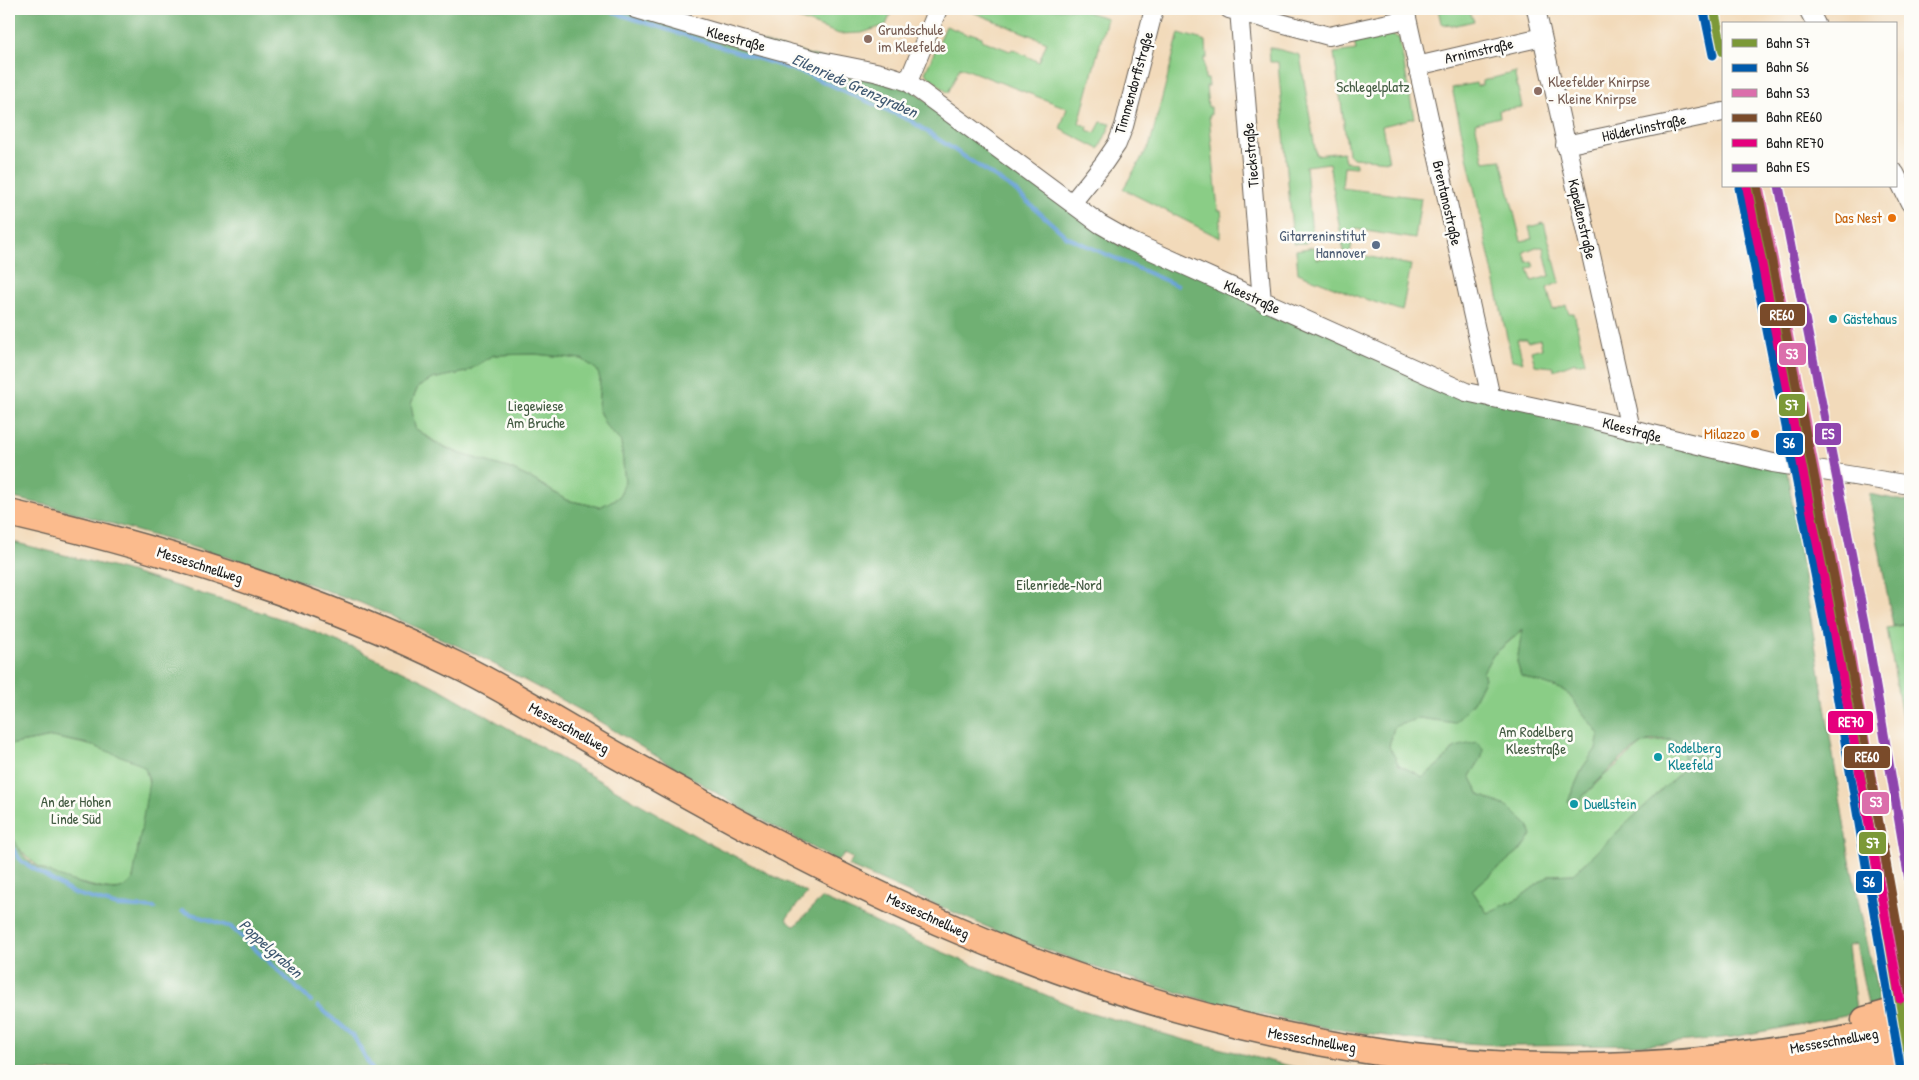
<svg xmlns="http://www.w3.org/2000/svg" width="1919" height="1080" viewBox="0 0 1919 1080" font-family="'Patrick Hand',sans-serif">
<style>
.green{fill:#8acd86;stroke:#537451;fill-rule:evenodd}
.forest{fill:#6fb073;stroke:#466648;fill-rule:evenodd}
.lines{fill:none;stroke-linecap:round;stroke-linejoin:round}
.stream{stroke:#69a2d8;stroke-width:4}
.minor-casing{stroke:#675e53;stroke-width:20}
.highway-casing{stroke:#675e53;stroke-width:29}
.minor{stroke:#fff;stroke-width:18}
.highway{stroke:#fbbb8d;stroke-width:26}
.rail-1-casing{stroke:#fdfcf7;stroke-width:12}
.rail-2-casing{stroke:#fdfcf7;stroke-width:12}
.rail-3-casing{stroke:#fdfcf7;stroke-width:12}
.rail-4-casing{stroke:#fdfcf7;stroke-width:12}
.rail-5-casing{stroke:#fdfcf7;stroke-width:12}
.rail-6-casing{stroke:#fdfcf7;stroke-width:12}
.rail-1{stroke:#7c9937;stroke-width:9}
.rail-2{stroke:#005aab;stroke-width:9}
.rail-3{stroke:#db6eab;stroke-width:9}
.rail-4{stroke:#7a4b2a;stroke-width:9}
.rail-5{stroke:#e5007d;stroke-width:9}
.rail-6{stroke:#8e44ad;stroke-width:9}
.education-dot{fill:#8d6e63;stroke:#fdfcf7;stroke-width:2}
.food-dot{fill:#e8710a;stroke:#fdfcf7;stroke-width:2}
.service-dot{fill:#5c6f8a;stroke:#fdfcf7;stroke-width:2}
.culture-dot{fill:#0f9aa8;stroke:#fdfcf7;stroke-width:2}
.labels{text-anchor:middle;stroke-width:5;stroke-linejoin:round;paint-order:stroke}
.education-label{font-size:15px;fill:#785e54;stroke:#fdfcf7;text-anchor:start}
.street-label{font-size:15px;fill:#1c1c1c;stroke:#fdfcf7}
.park-label{font-size:15px;fill:#425a41;stroke:#fdfcf7}
.food-label{font-size:15px;fill:#c56008;stroke:#fdfcf7;text-anchor:end}
.service-label{font-size:15px;fill:#4e5e75;stroke:#fdfcf7;text-anchor:end}
.culture-label{font-size:15px;fill:#0d838f;stroke:#fdfcf7;text-anchor:start}
.water-label{font-size:16px;font-style:italic;fill:#3f5871;stroke:#fdfcf7}
.line-badge{stroke:#fdfcf7;stroke-width:2}
.badge-label{font-size:14px;text-anchor:middle;font-weight:bold;fill:#fff}
</style>
<rect width="100%" height="100%" fill="#fdfcf7"/>
<filter id="ink" filterUnits="userSpaceOnUse"><feTurbulence type="fractalNoise" baseFrequency=".02" numOctaves="2"/><feDisplacementMap in="SourceGraphic" scale="10" xChannelSelector="R" yChannelSelector="G"/><feConvolveMatrix kernelMatrix="1 2 1 2 8 2 1 2 1" color-interpolation-filters="sRGB"/></filter>
<filter id="wash" filterUnits="userSpaceOnUse"><feTurbulence type="fractalNoise" baseFrequency=".0096" numOctaves="4" result="noise"/><feDisplacementMap in="SourceGraphic" scale="20" xChannelSelector="R" yChannelSelector="G"/><feGaussianBlur stdDeviation="1.12" result="paint"/><feColorMatrix in="noise" values="0 0 0 0 0 0 0 0 0 0 0 0 0 0 0 0 0 1.4 0 .05"/><feComposite in="paint" operator="in"/></filter>
<g filter="url(#wash)">
<rect width="100%" height="100%" fill="#f2daba"/>
<!-- green -->
<path class="green" d="M 772,9 L 893,9 L 886,25 L 862,33 L 839,34 Z
M 965,9 L 1077,9 L 1107,18 L 1079,123 L 1088,127 L 1087,130 L 1095,133 L 1101,122 L 1111,124 L 1099,149 L 1060,129 L 1067,108 L 960,67 L 948,93 L 925,73 L 946,26 L 969,35 L 970,33 L 982,37 L 982,40 L 1010,51 L 1012,49 L 1039,62 L 1047,42 Z
M 1438,9 L 1468,9 L 1474,21 L 1452,26 L 1441,23 Z
M 1179,33 L 1206,41 L 1207,58 L 1204,58 L 1205,79 L 1208,79 L 1209,86 L 1206,86 L 1208,107 L 1211,107 L 1211,115 L 1209,115 L 1218,210 L 1221,210 L 1222,220 L 1220,221 L 1220,238 L 1123,189 L 1150,144 Z
M 1389,34 L 1399,38 L 1414,118 L 1382,126 L 1389,161 L 1353,158 L 1348,153 L 1334,53 L 1356,50 L 1354,41 Z
M 1269,47 L 1300,55 L 1316,155 L 1343,152 L 1345,162 L 1356,163 L 1356,167 L 1344,166 L 1342,188 L 1421,198 L 1415,239 L 1355,229 L 1350,253 L 1411,265 L 1402,311 L 1359,297 L 1298,273 L 1296,250 L 1315,247 L 1317,259 L 1344,255 L 1329,163 L 1306,166 L 1312,235 L 1306,243 L 1293,243 L 1278,62 L 1270,62 Z
M 1516,72 L 1515,76 L 1522,107 L 1499,110 L 1500,117 L 1475,123 L 1484,162 L 1501,160 L 1521,241 L 1532,239 L 1529,227 L 1544,223 L 1560,282 L 1547,288 L 1553,310 L 1566,305 L 1569,313 L 1574,313 L 1585,362 L 1576,364 L 1575,362 L 1554,370 L 1553,367 L 1535,365 L 1531,351 L 1542,348 L 1540,339 L 1528,342 L 1527,339 L 1517,339 L 1523,362 L 1512,360 L 1452,88 L 1476,83 L 1477,86 L 1482,85 L 1482,81 ZM 1536,247 L 1543,247 L 1550,276 L 1532,281 L 1528,268 L 1534,267 L 1532,261 L 1527,262 L 1524,252 Z
M 535,354 L 582,359 L 598,370 L 600,379 L 598,409 L 606,426 L 621,442 L 625,482 L 619,497 L 600,507 L 566,500 L 536,481 L 511,469 L 461,454 L 437,443 L 415,428 L 411,404 L 418,387 L 432,379 L 466,372 L 494,355 Z
M 1910,624 L 1910,765 L 1887,628 Z
M 1523,630 L 1517,661 L 1521,676 L 1566,691 L 1599,734 L 1596,749 L 1583,767 L 1568,801 L 1572,807 L 1605,775 L 1644,743 L 1674,740 L 1684,753 L 1684,769 L 1573,874 L 1550,875 L 1519,898 L 1487,913 L 1472,890 L 1525,846 L 1508,807 L 1480,795 L 1470,776 L 1482,757 L 1455,747 L 1445,759 L 1423,777 L 1399,765 L 1389,746 L 1394,727 L 1419,718 L 1455,722 L 1473,702 L 1485,678 L 1483,672 L 1492,656 Z
M 52,737 C 72,741 133,753 145,768 C 146,771 148,776 148,779 C 152,796 142,829 138,846 C 137,855 135,882 128,886 C 114,894 95,886 80,883 C 51,877 22,861 10,832 C 5,821 9,760 9,745 Z"/>
<!-- forest -->
<path class="forest" d="M 9,9 L 636,9 L 892,76 L 1100,224 L 1466,392 L 1786,465 L 1851,866 L 1878,994 L 1877,1004 L 1868,1005 L 1856,944 L 1848,946 L 1856,1010 L 1845,1016 L 1733,1037 L 1645,1045 L 1513,1046 L 1417,1040 L 1313,1026 L 1224,1006 L 1103,970 L 1010,937 L 848,866 L 853,859 L 845,854 L 836,861 L 741,808 L 584,712 L 469,651 L 361,603 L 264,568 L 51,506 L 9,497 ZM 535,354 L 582,359 L 597,370 L 600,379 L 598,409 L 606,426 L 621,442 L 625,482 L 619,497 L 600,507 L 566,500 L 536,481 L 511,469 L 461,454 L 437,444 L 415,428 L 411,404 L 418,387 L 432,379 L 466,372 L 494,355 ZM 1522,630 L 1517,662 L 1521,676 L 1566,691 L 1599,734 L 1596,749 L 1583,767 L 1568,801 L 1572,808 C 1593,786 1616,760 1643,744 C 1651,739 1664,740 1674,740 L 1684,753 L 1684,769 L 1573,874 L 1550,875 L 1519,898 L 1487,913 L 1472,890 L 1525,846 L 1532,835 L 1528,825 L 1508,807 L 1480,795 L 1470,776 L 1482,757 L 1483,749 L 1477,742 L 1455,747 L 1445,759 L 1423,777 L 1399,765 L 1389,746 L 1394,727 L 1419,718 L 1455,723 L 1473,702 L 1485,678 L 1483,672 L 1492,656 Z
M 1869,494 L 1910,502 L 1910,624 L 1893,626 Z
M 9,541 L 123,570 L 245,607 L 285,620 L 356,649 L 440,689 L 701,839 L 807,893 L 786,919 L 795,926 L 822,898 L 916,941 L 1082,1010 L 1178,1038 L 1310,1071 L 9,1071 L 9,864 L 14,862 L 9,853 L 9,830 C 15,840 21,855 30,862 C 46,874 94,890 114,890 C 122,890 129,885 133,879 L 149,781 L 145,768 L 134,761 L 88,744 L 52,737 L 9,745 Z"/>
<g class="lines">
<!-- stream -->
<path class="stream" d="M 603,9 L 806,74 L 911,121 L 1013,189 L 1067,237 L 1178,286
M 9,843 L 21,861 L 73,893 L 118,906 L 155,908
M 182,911 L 231,927 L 311,1001
M 318,1006 L 354,1037 L 373,1071"/>
</g>
</g>
<g filter="url(#ink)">
<g class="lines">
<!-- minor casing -->
<g class="minor-casing">
<path id="minor" d="M 636,9 C 696,27 755,45 816,60 C 846,67 878,70 908,82 L 1100,224 L 1130,241 L 1466,392 L 1586,418 L 1773,463 L 1910,485
M 1229,9 L 1329,36 L 1407,19
M 1239,9 L 1262,302
M 1405,9 L 1491,398
M 1536,9 L 1630,429
M 1808,9 L 1816,24
M 1417,66 L 1542,37
M 908,82 L 938,9
M 1565,145 L 1723,112
M 1895,173 L 1910,203
M 1072,203 L 1104,163 L 1117,144 L 1124,126 L 1154,9"/>
</g>
<!-- highway casing -->
<g class="highway-casing">
<path id="highway" d="M 9,513 C 163,549 316,596 458,666 C 507,690 553,719 600,746 C 717,812 835,878 960,931 C 1170,1021 1400,1076 1630,1065 C 1724,1061 1818,1046 1910,1027
M 1865,1020 L 1910,1007
M 1774,1071 L 1910,1049
M 1888,1071 L 1910,1068"/>
</g>
<!-- minor -->
<use href="#minor" class="minor"/>
<!-- highway -->
<use href="#highway" class="highway"/>
<!-- rail-1 casing -->
<g class="rail-1-casing">
<path id="rail-1" d="M 1714,9 L 1723,52
M 1749,186 L 1836,628 L 1910,1063"/>
</g>
<!-- rail-2 casing -->
<g class="rail-2-casing">
<path id="rail-2" d="M 1704,11 L 1713,55
M 1739,188 L 1826,630 L 1900,1065"/>
</g>
<!-- rail-3 casing -->
<g class="rail-3-casing">
<path id="rail-3" d="M 1759,186 L 1846,626 L 1910,1009"/>
</g>
<!-- rail-4 casing -->
<g class="rail-4-casing">
<path id="rail-4" d="M 1757,186 L 1844,627 L 1910,997"/>
</g>
<!-- rail-5 casing -->
<g class="rail-5-casing">
<path id="rail-5" d="M 1747,188 L 1834,629 L 1900,999"/>
</g>
<!-- rail-6 casing -->
<g class="rail-6-casing">
<path id="rail-6" d="M 1779,186 L 1865,622 L 1910,886"/>
</g>
<!-- rail-1 -->
<use href="#rail-1" class="rail-1"/>
<!-- rail-2 -->
<use href="#rail-2" class="rail-2"/>
<!-- rail-3 -->
<use href="#rail-3" class="rail-3"/>
<!-- rail-4 -->
<use href="#rail-4" class="rail-4"/>
<!-- rail-5 -->
<use href="#rail-5" class="rail-5"/>
<!-- rail-6 -->
<use href="#rail-6" class="rail-6"/>
</g>
</g>
<!-- markers -->
<g class="education-dot">
<circle cx="868" cy="39" r="5"/>
<circle cx="1538" cy="91" r="5"/>
</g>
<g class="food-dot">
<circle cx="1892" cy="218" r="5"/>
<circle cx="1755" cy="434" r="5"/>
</g>
<circle class="service-dot" cx="1376" cy="245" r="5"/>
<g class="culture-dot">
<circle cx="1833" cy="319" r="5"/>
<circle cx="1658" cy="757" r="5"/>
<circle cx="1574" cy="804" r="5"/>
</g>
<g class="labels">
<!-- education labels -->
<g class="education-label">
<text x="878" y="35">Grundschule<tspan x="878" dy="17">im Kleefelde</tspan></text>
<text x="1548" y="87">Kleefelder Knirpse<tspan x="1548" dy="17">- Kleine Knirpse</tspan></text>
</g>
<!-- street labels -->
<g class="street-label">
<text transform="translate(736 39) rotate(15)" y="5">Kleestraße</text>
<text transform="translate(1479 51) rotate(-13)" y="5">Arnimstraße</text>
<text transform="translate(1134 83) rotate(-74)" y="5">Timmendorffstraße</text>
<text transform="translate(1644 128) rotate(-12)" y="5">Hölderlinstraße</text>
<text transform="translate(1251 155) rotate(-95)" y="5">Tieckstraße</text>
<text transform="translate(1447 203) rotate(77)" y="5">Brentanostraße</text>
<text transform="translate(1582 219) rotate(77)" y="5">Kapellenstraße</text>
<text transform="translate(1252 297) rotate(25)" y="5">Kleestraße</text>
<text transform="translate(1632 430) rotate(15)" y="5">Kleestraße</text>
<text transform="translate(200 565) rotate(18)" y="5">Messeschnellweg</text>
<text transform="translate(569 728) rotate(29)" y="5">Messeschnellweg</text>
<text transform="translate(928 916) rotate(25)" y="5">Messeschnellweg</text>
<text transform="translate(1312 1040) rotate(10)" y="5">Messeschnellweg</text>
<text transform="translate(1834 1041) rotate(-10)" y="5">Messeschnellweg</text>
</g>
<!-- park labels -->
<g class="park-label">
<text x="1373" y="92">Schlegelplatz</text>
<text x="536" y="411">Liegewiese<tspan x="536" dy="17">Am Bruche</tspan></text>
<text x="1059" y="590">Eilenriede-Nord</text>
<text x="1536" y="737">Am Rodelberg<tspan x="1536" dy="17">Kleestraße</tspan></text>
<text x="76" y="807">An der Hohen<tspan x="76" dy="17">Linde Süd</tspan></text>
</g>
<!-- food labels -->
<g class="food-label">
<text x="1882" y="223">Das Nest</text>
<text x="1745" y="439">Milazzo</text>
</g>
<!-- service labels -->
<g class="service-label">
<text x="1366" y="241">Gitarreninstitut<tspan x="1366" dy="17">Hannover</tspan></text>
</g>
<!-- culture labels -->
<g class="culture-label">
<text x="1843" y="324">Gästehaus</text>
<text x="1668" y="753">Rodelberg<tspan x="1668" dy="17">Kleefeld</tspan></text>
<text x="1584" y="809">Duellstein</text>
</g>
<!-- water labels -->
<g class="water-label">
<text transform="translate(855 85) rotate(24)" y="6">Eilenriede Grenzgraben</text>
<text transform="translate(271 948) rotate(42)" y="6">Poppelgraben</text>
</g>
</g>
<g class="line-badge">
<rect x="1759" y="303" width="47" height="24" rx="5" fill="#7a4b2a"/>
<rect x="1778" y="342" width="29" height="24" rx="5" fill="#db6eab"/>
<rect x="1778" y="393" width="28" height="24" rx="5" fill="#7c9937"/>
<rect x="1814" y="422" width="28" height="24" rx="5" fill="#8e44ad"/>
<rect x="1775" y="432" width="29" height="24" rx="5" fill="#005aab"/>
<rect x="1827" y="710" width="47" height="24" rx="5" fill="#e5007d"/>
<rect x="1843" y="745" width="48" height="24" rx="5" fill="#7a4b2a"/>
<rect x="1861" y="791" width="29" height="24" rx="5" fill="#db6eab"/>
<rect x="1858" y="831" width="29" height="24" rx="5" fill="#7c9937"/>
<rect x="1855" y="870" width="28" height="24" rx="5" fill="#005aab"/>
</g>
<g class="badge-label">
<text x="1782" y="320">RE60</text>
<text x="1792" y="359">S3</text>
<text x="1792" y="410">S7</text>
<text x="1828" y="439">ES</text>
<text x="1789" y="448">S6</text>
<text x="1851" y="727">RE70</text>
<text x="1867" y="762">RE60</text>
<text x="1876" y="807">S3</text>
<text x="1873" y="848">S7</text>
<text x="1869" y="887">S6</text>
</g>
<!-- margin -->
<rect width="1919" height="1080" fill="none" stroke="#fdfcf7" stroke-width="30"/>
<!-- legend -->
<rect x="1722" y="22" width="175" height="165" fill="#fdfcf7" stroke="#a3a29f"/>
<rect x="1732" y="39" width="25" height="8" fill="#7c9937" stroke="#a3a29f"/>
<text x="1766" y="48" font-size="15" fill="#1c1c1c">Bahn S7</text>
<rect x="1732" y="64" width="25" height="8" fill="#005aab" stroke="#a3a29f"/>
<text x="1766" y="72" font-size="15" fill="#1c1c1c">Bahn S6</text>
<rect x="1732" y="89" width="25" height="8" fill="#db6eab" stroke="#a3a29f"/>
<text x="1766" y="98" font-size="15" fill="#1c1c1c">Bahn S3</text>
<rect x="1732" y="114" width="25" height="8" fill="#7a4b2a" stroke="#a3a29f"/>
<text x="1766" y="122" font-size="15" fill="#1c1c1c">Bahn RE60</text>
<rect x="1732" y="139" width="25" height="8" fill="#e5007d" stroke="#a3a29f"/>
<text x="1766" y="148" font-size="15" fill="#1c1c1c">Bahn RE70</text>
<rect x="1732" y="164" width="25" height="8" fill="#8e44ad" stroke="#a3a29f"/>
<text x="1766" y="172" font-size="15" fill="#1c1c1c">Bahn ES</text>
</svg>
